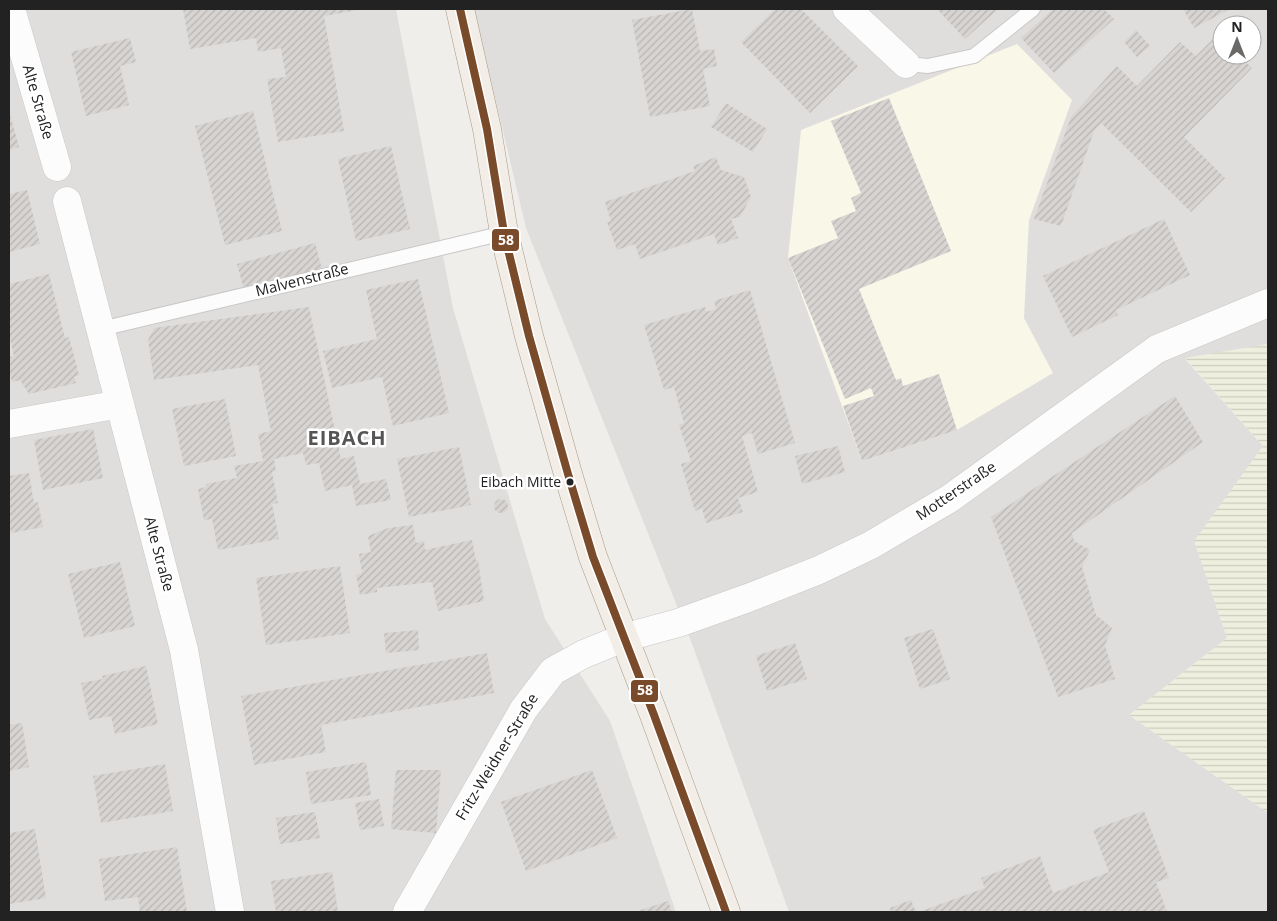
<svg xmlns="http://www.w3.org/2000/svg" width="1277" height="921" viewBox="0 0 1277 921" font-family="'Open Sans',sans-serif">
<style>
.residential{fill:#dfdedc;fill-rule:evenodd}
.education{fill:#f8f7e8}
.farmland{fill:url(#farmland-rules)}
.building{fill:url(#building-hatch)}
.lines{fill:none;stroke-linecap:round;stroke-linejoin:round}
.service-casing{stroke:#c9c8c7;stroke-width:16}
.minor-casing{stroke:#c9c8c7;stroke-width:29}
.primary-casing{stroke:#a79c86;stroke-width:29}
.service{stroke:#fdfcfc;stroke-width:14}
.minor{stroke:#fdfcfc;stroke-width:28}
.primary{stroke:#f3ede7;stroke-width:28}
.bus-1-casing{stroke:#fff;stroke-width:11}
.bus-1{stroke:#7a4b2a;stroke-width:8}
.bus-dot{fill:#222;stroke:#fff;stroke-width:2}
.labels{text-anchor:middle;stroke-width:5;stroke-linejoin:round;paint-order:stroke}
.bus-label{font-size:14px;fill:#222;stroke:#fff;text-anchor:end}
.street-label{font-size:15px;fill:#222;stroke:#fff}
.district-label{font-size:20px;font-weight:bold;letter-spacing:1px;fill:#555;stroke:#fff}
.line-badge{stroke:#fff;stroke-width:2}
.badge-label{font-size:14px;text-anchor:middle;font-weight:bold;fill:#fff}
</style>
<defs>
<pattern id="farmland-rules" width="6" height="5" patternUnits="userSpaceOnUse" patternTransform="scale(1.25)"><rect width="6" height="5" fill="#efefdf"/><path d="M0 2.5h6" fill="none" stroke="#cdcdbf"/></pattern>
<pattern id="building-hatch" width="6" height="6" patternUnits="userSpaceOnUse" patternTransform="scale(1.25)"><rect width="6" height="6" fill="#d7d4d2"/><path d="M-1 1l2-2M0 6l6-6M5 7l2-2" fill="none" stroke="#b8b6b4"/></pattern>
</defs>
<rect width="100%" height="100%" fill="#f0eeeb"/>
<!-- residential -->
<path class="residential" d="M 9,9 L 396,9 L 453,308 L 545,619 L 610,721 L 676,912 L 9,912 Z
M 474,9 L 1268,9 L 1268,344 L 1185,359 L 1263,446 L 1195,542 L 1227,638 L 1129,715 L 1268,813 L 1268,912 L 789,912 L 691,641 L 526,228 ZM 1222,25 L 1252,25 L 1252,55 L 1222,55 Z"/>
<!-- education -->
<path class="education" d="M 1017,44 L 1072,100 L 1029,220 L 1024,318 L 1053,373 L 957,430 L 862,461 L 788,258 L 801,130 Z"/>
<!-- farmland -->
<path class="farmland" d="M 1268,344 L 1268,813 L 1129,715 L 1227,638 L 1194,541 L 1263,446 L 1185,358 Z"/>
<!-- building -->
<path class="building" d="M 183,9 L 363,9 L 324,16 L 344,131 L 278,142 L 267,79 L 286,77 L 281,48 L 258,52 L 256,38 L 190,49 Z
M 692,9 L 700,51 L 714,49 L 717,66 L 703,69 L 710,106 L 650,117 L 632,20 Z
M 775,9 L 801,9 L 858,66 L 810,113 L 741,42 Z
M 937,9 L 998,9 L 965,39 Z
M 1053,9 L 1104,9 L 1114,19 L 1054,73 L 1021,38 Z
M 1183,9 L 1230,9 L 1194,28 Z
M 1136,30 L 1150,46 L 1137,57 L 1124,42 Z
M 1218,34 L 1222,38 L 1222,55 L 1239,55 L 1252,68 L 1184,137 L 1225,178 L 1191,212 L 1101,123 L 1094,131 L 1061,226 L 1034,219 L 1071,117 L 1117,66 L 1137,86 L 1180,42 L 1196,56 Z
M 130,38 L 136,62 L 120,66 L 129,105 L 86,116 L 71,52 Z
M 889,98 L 951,251 L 859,289 L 896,380 L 901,378 L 903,386 L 939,374 L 957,430 L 862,461 L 843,406 L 874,396 L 871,388 L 845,399 L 788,258 L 838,238 L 831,221 L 856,211 L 851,198 L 861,193 L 831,121 Z
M 726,103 L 767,129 L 753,152 L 711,127 Z
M 9,111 L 19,147 L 9,150 Z
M 253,111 L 282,231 L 225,245 L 195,126 Z
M 391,146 L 410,229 L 356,241 L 338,159 Z
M 716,157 L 721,170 L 744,177 L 751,197 L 740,217 L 731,219 L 738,238 L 718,245 L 714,234 L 640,259 L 635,244 L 617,250 L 607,222 L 611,221 L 605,202 L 695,171 L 693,166 Z
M 27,190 L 40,244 L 9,252 L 9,194 Z
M 1164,219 L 1190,275 L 1116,310 L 1118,315 L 1072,337 L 1043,276 Z
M 315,243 L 323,273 L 245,293 L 237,264 Z
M 49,274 L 65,338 L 69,337 L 79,375 L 74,377 L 76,383 L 29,394 L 20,380 L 12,382 L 9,370 L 9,357 L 14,356 L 9,335 L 9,284 Z
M 418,279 L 449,413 L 393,426 L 382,377 L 332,388 L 323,351 L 377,339 L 366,290 Z
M 750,290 L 795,443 L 758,454 L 752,433 L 742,436 L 758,492 L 738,498 L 743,512 L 706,523 L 702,508 L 695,511 L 681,464 L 691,461 L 679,425 L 684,423 L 674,387 L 664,390 L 644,325 L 705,307 L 706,312 L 716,309 L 714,301 Z
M 309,307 L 341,459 L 354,456 L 360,484 L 386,479 L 391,500 L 356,506 L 352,485 L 325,491 L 319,463 L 306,465 L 303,453 L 274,459 L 276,471 L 272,472 L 278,503 L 272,504 L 279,539 L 218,550 L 212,519 L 204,520 L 198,489 L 206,487 L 206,484 L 237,478 L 234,466 L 263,461 L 258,434 L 271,431 L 258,365 L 154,380 L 148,340 L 154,328 Z
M 1175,396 L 1203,442 L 1072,533 L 1074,541 L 1090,550 L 1082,567 L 1096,615 L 1112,628 L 1105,645 L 1115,679 L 1058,697 L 991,517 Z
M 225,399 L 236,456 L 184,466 L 172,409 Z
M 93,429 L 103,478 L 43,490 L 34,440 Z
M 838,446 L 845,472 L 802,484 L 795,456 Z
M 459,447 L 471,505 L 409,517 L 397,459 Z
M 29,473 L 34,503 L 38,502 L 43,527 L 11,533 L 9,523 L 9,476 Z
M494 506a7 7 0 1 1 14 0a7 7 0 1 1-14 0Z
M 413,525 L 416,543 L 424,541 L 425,550 L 472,540 L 476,561 L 478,560 L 484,601 L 438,611 L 432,582 L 377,588 L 377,592 L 360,595 L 356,575 L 362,573 L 359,554 L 371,552 L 368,536 L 388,528 Z
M 120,562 L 135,626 L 84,638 L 68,574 Z
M 340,566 L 350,633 L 266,645 L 256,578 Z
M 933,629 L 950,679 L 920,689 L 904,638 Z
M 418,630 L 419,650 L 386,653 L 384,633 Z
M 795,643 L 807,679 L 767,691 L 756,656 Z
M 487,653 L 494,693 L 321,725 L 326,752 L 254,765 L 241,696 Z
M 146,666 L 158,724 L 115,734 L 111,716 L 89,720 L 81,683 L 103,679 L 102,676 Z
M 22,723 L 29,767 L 9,771 L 9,725 Z
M 366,762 L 371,795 L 311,804 L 306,772 Z
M 165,764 L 173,811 L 101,823 L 93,776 Z
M 396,770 L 441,770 L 436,833 L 391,829 Z
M 592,770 L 617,838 L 526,871 L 501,802 Z
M 379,799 L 384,826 L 360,830 L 355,803 Z
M 1144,811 L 1169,878 L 1156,882 L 1167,912 L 919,912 L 985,888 L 981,878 L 1040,856 L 1053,893 L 1109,872 L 1093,830 Z
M 315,812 L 320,838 L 280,844 L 276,818 Z
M 35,829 L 46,898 L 9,904 L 9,833 Z
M 177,847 L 187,912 L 140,912 L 138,897 L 105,901 L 99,859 Z
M 332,872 L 338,912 L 276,912 L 271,881 Z
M 911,900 L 916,912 L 891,912 L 890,908 Z
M 668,901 L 672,912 L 635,912 Z"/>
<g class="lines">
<!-- service casing -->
<g class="service-casing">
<path id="service" d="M 906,64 L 928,66 L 974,56 L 1033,9
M 101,329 L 504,233"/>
</g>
<!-- minor casing -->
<g class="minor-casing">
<path id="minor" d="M 11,9 L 57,167
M 847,9 L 906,64
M 67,201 L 184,650 L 230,912
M 9,424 L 120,404
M 407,912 L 524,709 L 553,671 L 584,654 L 623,638 L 678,623 L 748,598 L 819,570 L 871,545 L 949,499 L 1157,349 L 1268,303"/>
</g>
<!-- primary casing -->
<g class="primary-casing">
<path id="primary" d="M 460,9 L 487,129 L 504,233 L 529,336 L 568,474 L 593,557 L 654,715 L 726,912"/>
</g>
<!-- service -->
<use href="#service" class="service"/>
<!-- minor -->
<use href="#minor" class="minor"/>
<!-- primary -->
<use href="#primary" class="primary"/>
<!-- bus-1 casing -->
<g class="bus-1-casing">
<path id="bus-1" d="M 460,9 L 487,129 L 504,233 L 529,336 L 568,474 L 593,557 L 654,715 L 726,912"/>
</g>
<!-- bus-1 -->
<use href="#bus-1" class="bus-1"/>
</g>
<!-- markers -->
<circle class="bus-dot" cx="570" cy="482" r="4.5"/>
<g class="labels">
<!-- bus labels -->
<g class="bus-label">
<text x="561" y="487">Eibach Mitte</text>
</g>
<!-- street labels -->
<g class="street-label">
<text transform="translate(38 102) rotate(74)" y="5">Alte Straße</text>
<text transform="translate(302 280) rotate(-14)" y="5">Malvenstraße</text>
<text transform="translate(956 491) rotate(-34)" y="5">Motterstraße</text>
<text transform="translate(159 554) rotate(75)" y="5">Alte Straße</text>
<text transform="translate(497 757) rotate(-59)" y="5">Fritz-Weidner-Straße</text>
</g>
<!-- district labels -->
<g class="district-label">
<text x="347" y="445">EIBACH</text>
</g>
</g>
<g class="line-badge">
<rect x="491" y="228" width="29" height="24" rx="5" fill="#7a4b2a"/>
<rect x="630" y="679" width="29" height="24" rx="5" fill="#7a4b2a"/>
</g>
<g class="badge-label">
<text x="506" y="245">58</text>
<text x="645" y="695">58</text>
</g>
<!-- border -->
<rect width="1277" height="921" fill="none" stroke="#222222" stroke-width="20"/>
<!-- north arrow -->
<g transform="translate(1237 40)"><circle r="24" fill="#ffffff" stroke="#a7a7a7"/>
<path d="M0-4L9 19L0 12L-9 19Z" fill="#6a6968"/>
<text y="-8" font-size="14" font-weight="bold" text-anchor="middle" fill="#222222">N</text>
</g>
</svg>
